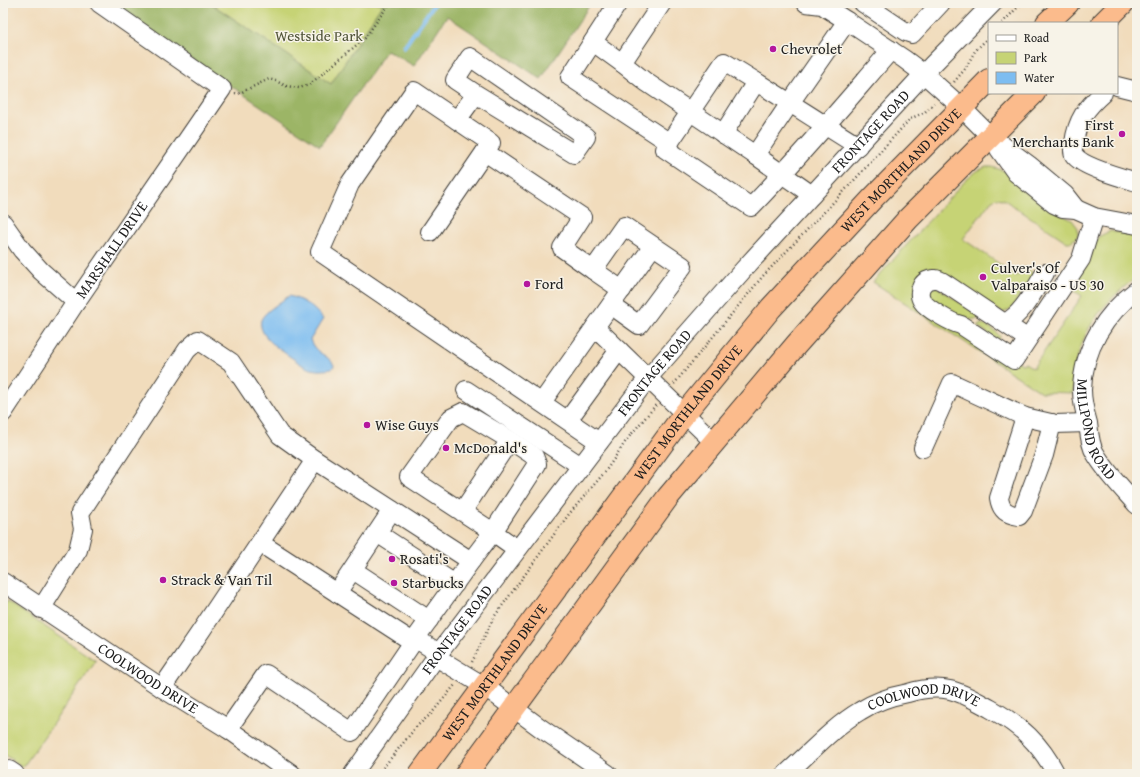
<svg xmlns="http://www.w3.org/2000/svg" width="1140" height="777" viewBox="0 0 1140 777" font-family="'Gentium Book Plus',serif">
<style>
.green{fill:#c6d375;stroke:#717848}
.forest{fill:#9cb566;stroke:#5c6841}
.water{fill:#7dbdf1;stroke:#4c6c86}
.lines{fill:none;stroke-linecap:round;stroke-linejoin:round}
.stream{stroke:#7dbdf1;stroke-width:4}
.minor-casing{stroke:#3c3934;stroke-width:20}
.highway-casing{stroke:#3c3934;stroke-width:24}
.path{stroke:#3c3934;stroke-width:2.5;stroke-dasharray:1 3;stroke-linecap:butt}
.minor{stroke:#fff;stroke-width:18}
.highway{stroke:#fbbb8c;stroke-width:22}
.poi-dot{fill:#b5179e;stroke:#f7f3e8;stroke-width:1.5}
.labels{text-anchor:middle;stroke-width:3;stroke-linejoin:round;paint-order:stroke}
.park-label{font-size:15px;fill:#4f5337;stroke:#f7f3e8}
.poi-label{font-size:15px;fill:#1c1c1c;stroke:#f7f3e8;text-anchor:start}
.street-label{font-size:15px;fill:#1c1c1c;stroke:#f7f3e8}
</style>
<rect width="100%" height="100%" fill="#f7f3e8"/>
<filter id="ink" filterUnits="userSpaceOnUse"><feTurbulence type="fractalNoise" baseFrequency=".025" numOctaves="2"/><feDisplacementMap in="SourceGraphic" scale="8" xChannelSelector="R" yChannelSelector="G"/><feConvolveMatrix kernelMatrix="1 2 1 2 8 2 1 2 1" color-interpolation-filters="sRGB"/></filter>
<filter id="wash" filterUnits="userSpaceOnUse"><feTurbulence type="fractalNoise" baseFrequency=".012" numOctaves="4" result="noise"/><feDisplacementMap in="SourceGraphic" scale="16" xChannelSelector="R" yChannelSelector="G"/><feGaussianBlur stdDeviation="0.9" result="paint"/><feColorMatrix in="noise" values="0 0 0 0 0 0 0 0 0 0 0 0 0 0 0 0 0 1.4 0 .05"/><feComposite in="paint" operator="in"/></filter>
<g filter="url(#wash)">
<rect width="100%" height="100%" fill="#f1dcbc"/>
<!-- green -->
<path class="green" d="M 210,3 L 383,3 L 331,84 Z
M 986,167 L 992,167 L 1005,171 L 1058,213 L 1072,220 L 1078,228 L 1078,236 L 1071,242 L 1067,242 L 1003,199 L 996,198 L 991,201 L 963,239 L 1017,276 L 1024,267 L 1032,272 L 1033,276 L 1012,308 L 1003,313 L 944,277 L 914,293 L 1022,364 L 1025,363 L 1033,368 L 1082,296 L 1071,289 L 1098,237 L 1110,231 L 1137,236 L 1137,277 C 1096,308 1074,340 1073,393 L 1041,392 L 873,282 L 965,181 L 977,171 Z
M 933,284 L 982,318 L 967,320 L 930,302 L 926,289 Z
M 981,324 C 987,325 997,331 1000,337 L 999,341 L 977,326 Z
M 7,601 L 96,661 L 23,767 L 3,754 L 3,607 Z"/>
<!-- forest -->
<path class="forest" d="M 108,3 L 210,3 L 331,84 L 383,3 L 591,3 L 541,79 L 447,16 L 414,66 L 387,50 L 320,146 Z"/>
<!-- water -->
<path class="water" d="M 289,296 C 302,299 315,308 323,319 L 310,340 C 316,355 328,354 334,365 L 332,369 C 325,370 318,371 311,369 C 305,368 300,363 295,360 C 284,352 257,337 261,320 C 264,312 282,301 289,296 Z"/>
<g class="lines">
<!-- stream -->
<path class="stream" d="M 404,47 L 435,3"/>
</g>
</g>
<g filter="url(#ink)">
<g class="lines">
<!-- minor casing -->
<g class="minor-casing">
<g id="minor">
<path d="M 618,3 L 570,77 L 670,143"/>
<path d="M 806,3 L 822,5 L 847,21"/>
<path d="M 863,3 L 906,32 L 912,34 L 941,3"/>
<path d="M 593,42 L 622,63 L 646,82 L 755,155"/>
<path d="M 622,63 L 662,3"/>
<path d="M 1117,86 L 1137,91"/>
<path d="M 1103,93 C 1086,108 1077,120 1074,143 C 1073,147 1072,152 1074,155 C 1082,167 1123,178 1137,182"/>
<path d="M 457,120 L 476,94 L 455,80 L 470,57 L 586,137 L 574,154 L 476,94"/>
<path d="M 723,134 L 756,82"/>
<path d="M 858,146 C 813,118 769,89 724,62 L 665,149 L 751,207 C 800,157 845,103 891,50"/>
<path d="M 999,149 L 1016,173 L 1054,204 L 1063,208 L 1076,209 L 1094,217 L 1137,225"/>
<path d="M 485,152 L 582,217 L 562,248 L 593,270 L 624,226 L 683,266 L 639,325 L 611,305"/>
<path d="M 812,195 L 755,155 L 790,103 L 847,21 L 904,59 L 924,74 L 961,107 L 990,136 L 1029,165 L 1065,195 L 1076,209"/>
<path d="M 3,223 L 22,250 L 41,271 L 76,302"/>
<path d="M 430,232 L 491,143 L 414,91 L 350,184 L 320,252 L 599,442"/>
<path d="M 593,270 L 622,290"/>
<path id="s1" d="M 1137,290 C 1105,314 1083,349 1082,390 C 1082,401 1085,413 1088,423 C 1089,432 1090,445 1095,453 C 1106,472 1122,488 1137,505"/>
<path d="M 1005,323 C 1023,314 1034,290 1045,273"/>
<path d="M 595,327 L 653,246"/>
<path d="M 1028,339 L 946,284 C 943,282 939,279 935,279 C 923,278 916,291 922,301 C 927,309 952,323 961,325 L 1014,360 L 1081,259 L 1094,217"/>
<path d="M 466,390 L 581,466"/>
<path d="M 542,402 L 595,327 L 714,442"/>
<path id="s2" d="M 3,413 L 76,302 L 222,89 L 99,3"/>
<path d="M 1025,417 L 999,498 C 1001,511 1007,514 1019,516 L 1023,511 L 1044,455 L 1052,423"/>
<path d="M 568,420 L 619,350"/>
<path d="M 923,448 L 952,383 L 1025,417 L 1055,424 L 1087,423"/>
<path d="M 315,460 L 471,561 L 493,532 L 517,549"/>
<path d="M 462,512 L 510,440 L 534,456 L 537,464 L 493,532 L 409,477 L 451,418 L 463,412 L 510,440"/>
<path d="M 377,533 L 455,584"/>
<path d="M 260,543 L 413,642 L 421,642 L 434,650 L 436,657"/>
<path d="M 353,570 L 429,620"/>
<path id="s3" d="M 3,582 L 162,688 L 228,729 L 292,774"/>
<path d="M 337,593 L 392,510"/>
<path d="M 41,609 L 78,550 L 83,529 L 80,513 L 187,350 L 198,340 L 231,362 L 280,435 L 315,460 L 201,631 L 162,688"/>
<path d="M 436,657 L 484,686 L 542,729 L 608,774"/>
<path d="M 228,729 L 266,674 L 352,732 L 413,642 L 471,561"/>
<path d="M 9,770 L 15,774"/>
<path id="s4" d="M 353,774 L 436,657 L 648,378 L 744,269 L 812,195 L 932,65 L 993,3"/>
<path id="s5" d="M 786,774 C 810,753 833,727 860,711 C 874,702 892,696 908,693 C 921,689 936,687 950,690 C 964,693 978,702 991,709 C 1021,726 1040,743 1056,774"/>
</g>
</g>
<!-- highway casing -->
<g class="highway-casing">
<g id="highway">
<path d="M 1047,23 L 1068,3"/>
<path d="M 1103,23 L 1123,3"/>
<path id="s6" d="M 420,774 L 685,413 L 771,308 L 873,198 L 989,80"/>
<path d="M 466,774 L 668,497 L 796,345 L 908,219 L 1034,93"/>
</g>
</g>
<!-- path -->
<path class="path" d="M 1002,23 L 1022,3
M 954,82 L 965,69 L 975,51 L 989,37
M 235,93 L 238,94 L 269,79 L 276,81 L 286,86 L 299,88 L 309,85 L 365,38 L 390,3
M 674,384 L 763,276 L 848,187 L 910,119 L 925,112 L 934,103
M 472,662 L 494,617 L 569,514 L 605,472 L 628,438 L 656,405
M 378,774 L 417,726 L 431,714 L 455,685"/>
<!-- minor -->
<use href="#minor" class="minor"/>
<!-- highway -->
<use href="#highway" class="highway"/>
</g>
</g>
<!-- markers -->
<g class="poi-dot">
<circle cx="773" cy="49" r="4"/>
<circle cx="1122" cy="134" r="4"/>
<circle cx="983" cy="277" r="4"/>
<circle cx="527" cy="284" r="4"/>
<circle cx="367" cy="425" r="4"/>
<circle cx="446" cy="448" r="4"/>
<circle cx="392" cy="559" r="4"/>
<circle cx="163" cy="580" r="4"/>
<circle cx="394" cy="583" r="4"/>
</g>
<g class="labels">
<!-- park labels -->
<g class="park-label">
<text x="319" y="41">Westside Park</text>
</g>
<!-- poi labels -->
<g class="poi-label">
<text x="781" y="54">Chevrolet</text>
<text x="1114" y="130" text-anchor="end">First<tspan x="1114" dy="17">Merchants Bank</tspan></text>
<text x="991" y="273">Culver's Of<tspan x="991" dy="17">Valparaiso - US 30</tspan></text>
<text x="535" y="289">Ford</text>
<text x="375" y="430">Wise Guys</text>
<text x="454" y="453">McDonald's</text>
<text x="400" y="564">Rosati's</text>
<text x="171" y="585">Strack &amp; Van Til</text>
<text x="402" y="588">Starbucks</text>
</g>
<!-- street labels -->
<g class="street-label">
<text dy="5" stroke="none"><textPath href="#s4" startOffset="826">FRONTAGE ROAD</textPath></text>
<text dy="5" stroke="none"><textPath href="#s6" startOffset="773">WEST MORTHLAND DRIVE</textPath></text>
<text dy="5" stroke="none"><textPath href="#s2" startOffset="196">MARSHALL DRIVE</textPath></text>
<text dy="5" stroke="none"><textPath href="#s4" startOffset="502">FRONTAGE ROAD</textPath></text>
<text dy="5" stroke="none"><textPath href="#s6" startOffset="450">WEST MORTHLAND DRIVE</textPath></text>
<text dy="5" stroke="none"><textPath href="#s1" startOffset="160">MILLPOND ROAD</textPath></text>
<text dy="5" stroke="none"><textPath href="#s4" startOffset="178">FRONTAGE ROAD</textPath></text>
<text dy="5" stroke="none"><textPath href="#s6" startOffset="126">WEST MORTHLAND DRIVE</textPath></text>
<text dy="5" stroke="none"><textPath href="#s3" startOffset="174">COOLWOOD DRIVE</textPath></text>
<text dy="5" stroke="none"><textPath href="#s5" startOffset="165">COOLWOOD DRIVE</textPath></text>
</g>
</g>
<!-- margin -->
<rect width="1140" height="777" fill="none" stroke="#f7f3e8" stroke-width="16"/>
<!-- legend -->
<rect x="988" y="22" width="130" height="72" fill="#f7f3e8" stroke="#9f9d96"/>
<rect x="996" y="35" width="20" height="6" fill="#ffffff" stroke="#9f9d96"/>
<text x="1024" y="42" font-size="12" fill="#1c1c1c">Road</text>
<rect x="996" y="52" width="20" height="12" fill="#c6d375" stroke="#9f9d96"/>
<text x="1024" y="62" font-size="12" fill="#1c1c1c">Park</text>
<rect x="996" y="72" width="20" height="12" fill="#7dbdf1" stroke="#9f9d96"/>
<text x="1024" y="82" font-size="12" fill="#1c1c1c">Water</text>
</svg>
